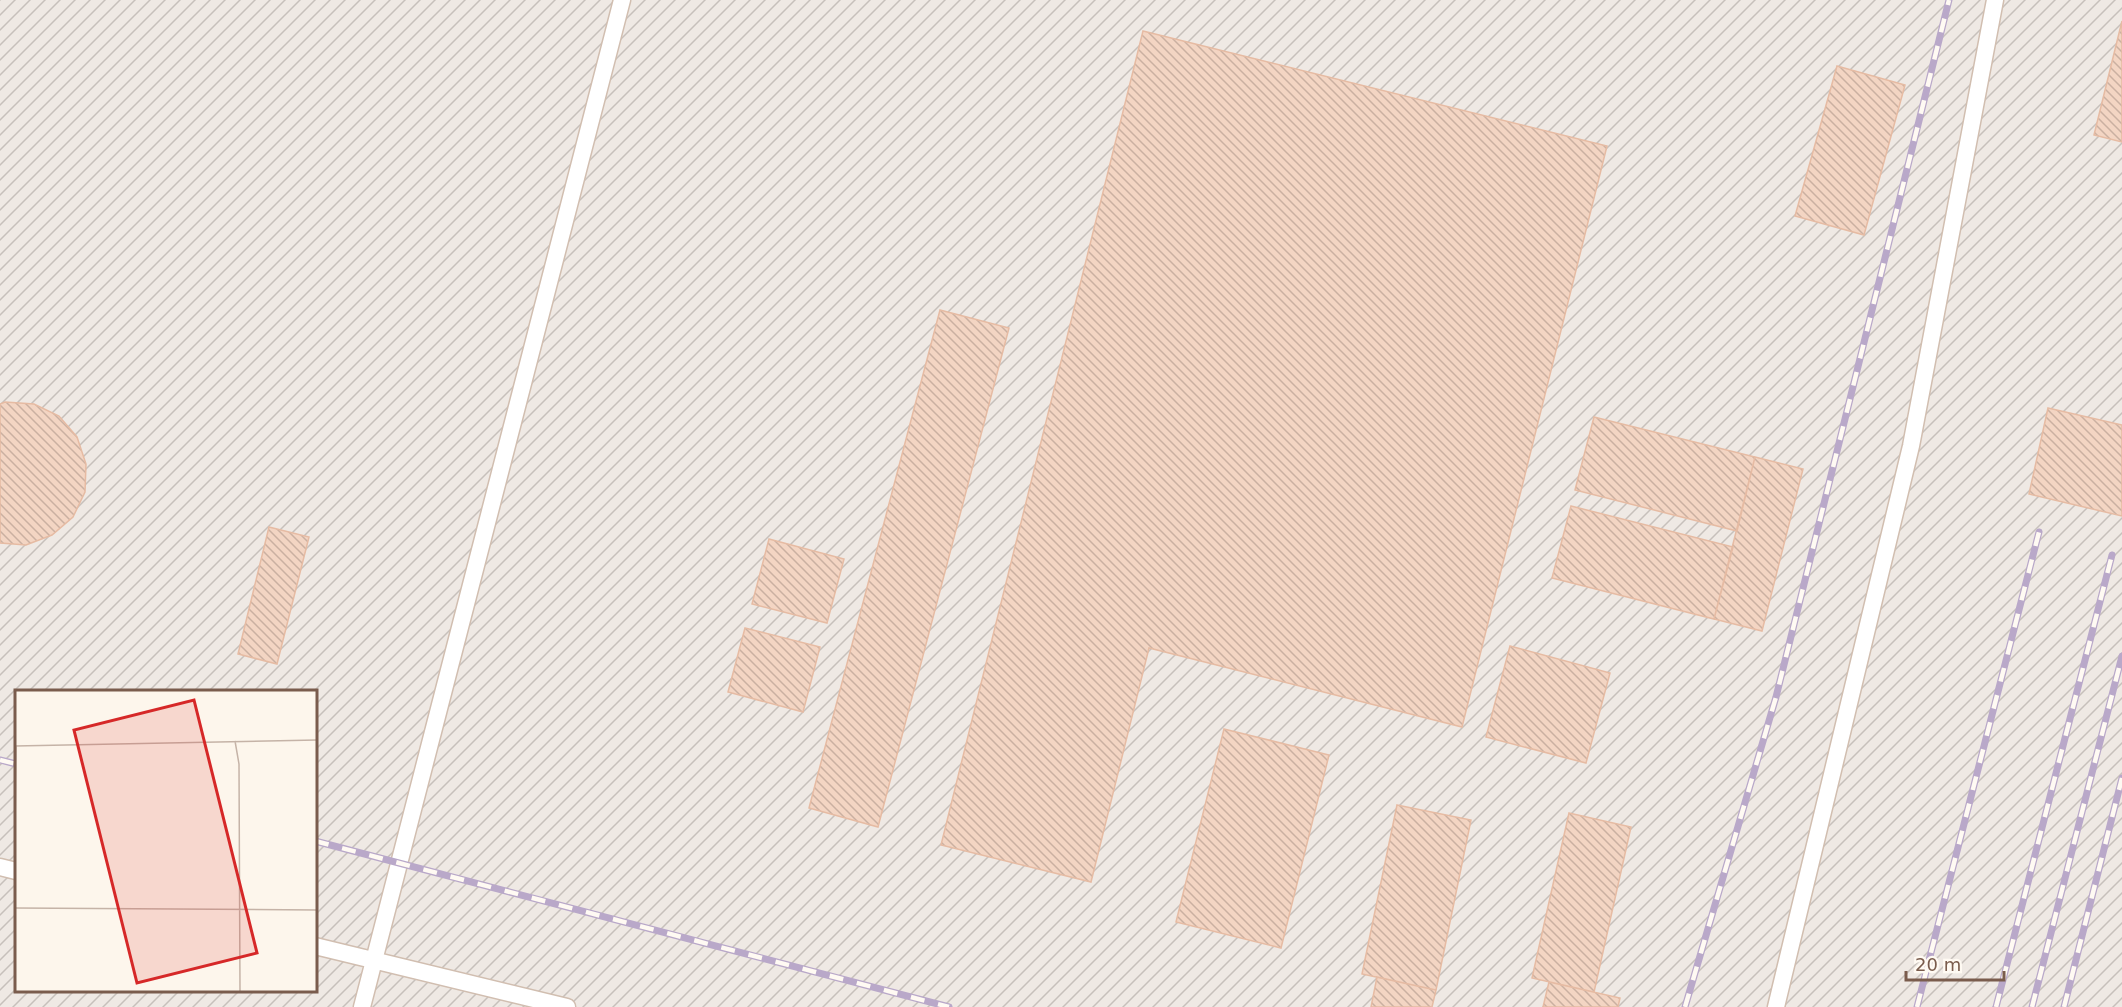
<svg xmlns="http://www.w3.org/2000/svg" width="2122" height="1007" viewBox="0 0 2122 1007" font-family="'DejaVu Sans',sans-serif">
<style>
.industrial{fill:url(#industrial-furrows);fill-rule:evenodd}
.building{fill:url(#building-back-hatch);stroke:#e6bba3;stroke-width:1.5}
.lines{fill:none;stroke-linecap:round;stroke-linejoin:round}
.lane-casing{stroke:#d1beb0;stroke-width:19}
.lane{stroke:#fff;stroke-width:16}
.rail-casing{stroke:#b9a8c9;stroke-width:7}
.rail{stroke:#fffaf3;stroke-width:4.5;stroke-dasharray:14;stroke-linecap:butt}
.inset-road{fill:none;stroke:#c5b3a7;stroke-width:1.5}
.view{fill:#d62828;fill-opacity:0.15;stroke:#d62828;stroke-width:3}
.inset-edge{fill:none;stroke:#7a5c4d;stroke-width:3}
</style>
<defs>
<pattern id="industrial-furrows" width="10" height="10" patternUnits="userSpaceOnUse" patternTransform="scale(1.5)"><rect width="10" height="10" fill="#efe9e4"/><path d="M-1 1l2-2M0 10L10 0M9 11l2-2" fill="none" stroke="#c7c0bb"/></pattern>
<pattern id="building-back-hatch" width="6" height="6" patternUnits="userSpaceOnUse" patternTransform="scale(1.5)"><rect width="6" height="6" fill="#f3d5c3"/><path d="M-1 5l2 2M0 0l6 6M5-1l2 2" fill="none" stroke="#cab0a1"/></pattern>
</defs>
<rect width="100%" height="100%" fill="#fdf6ec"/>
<!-- industrial -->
<path class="industrial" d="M 0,0 L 2122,0 L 2122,1007 L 0,1007 ZM 16,692 L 315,692 L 315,990 L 16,990 Z"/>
<!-- building -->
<path class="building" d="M 2122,21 L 2122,142 L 2094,135 Z
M 1143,31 L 1607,146 L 1462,727 L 1149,648 L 1091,882 L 941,845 Z
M 1837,66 L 1905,85 L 1864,235 L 1795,216 Z
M 940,310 L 1009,328 L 878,827 L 809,808 Z
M 5,402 L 34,404 L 59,416 L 77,437 L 86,464 L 85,492 L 73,517 L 52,535 L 26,545 L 0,543 L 0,404 Z
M 2048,408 L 2122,425 L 2122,516 L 2029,494 Z
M 1594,417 L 1755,457 L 1737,531 L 1575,490 Z
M 1755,457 L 1803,469 L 1762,631 L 1714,619 Z
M 1571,506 L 1733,547 L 1714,619 L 1552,578 Z
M 269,527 L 309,537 L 277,664 L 238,654 Z
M 769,539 L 844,559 L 827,623 L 752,604 Z
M 745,628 L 820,647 L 803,712 L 728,692 Z
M 1510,646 L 1610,673 L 1586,763 L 1486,737 Z
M 1224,729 L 1329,755 L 1281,948 L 1176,922 Z
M 1397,805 L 1471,820 L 1436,990 L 1362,974 Z
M 1569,813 L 1631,827 L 1594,992 L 1532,978 Z
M 1377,977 L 1436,990 L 1432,1007 L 1371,1007 Z
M 1549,982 L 1620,998 L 1618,1007 L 1543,1007 Z"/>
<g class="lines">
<!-- lane casing -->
<g class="lane-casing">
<path id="lane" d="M 0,867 L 16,871
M 315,946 L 567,1007
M 362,1007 L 622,0
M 1776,1007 L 1911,446 L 1995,0"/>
</g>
<!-- lane -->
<use href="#lane" class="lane"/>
<!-- rail casing -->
<g class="rail-casing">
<path id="rail" d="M 0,760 L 16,764
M 315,841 L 949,1007
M 1685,1007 L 1776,697 L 1949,0
M 1917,1007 L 2039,532
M 1996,1007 L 2112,555
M 2032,1007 L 2122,656
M 2064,1007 L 2122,778"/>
</g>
<!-- rail -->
<use href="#rail" class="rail"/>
</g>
<!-- overview -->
<g transform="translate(15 690)">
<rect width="302" height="302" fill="#fdf6ec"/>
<path class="inset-road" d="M 220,51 L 224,74 L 225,302M 0,56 L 302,50M 0,140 L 1,56M 0,218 L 302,220"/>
<path class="view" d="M 179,10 L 242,263 L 122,293 L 59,40 Z"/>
<rect width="302" height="302" class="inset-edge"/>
</g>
<!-- scale -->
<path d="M1906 971v9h98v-9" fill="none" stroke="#7a5c4d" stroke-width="3"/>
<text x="1915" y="971" font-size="18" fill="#7a5c4d" stroke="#fffaf3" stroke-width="4.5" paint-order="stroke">20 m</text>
</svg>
